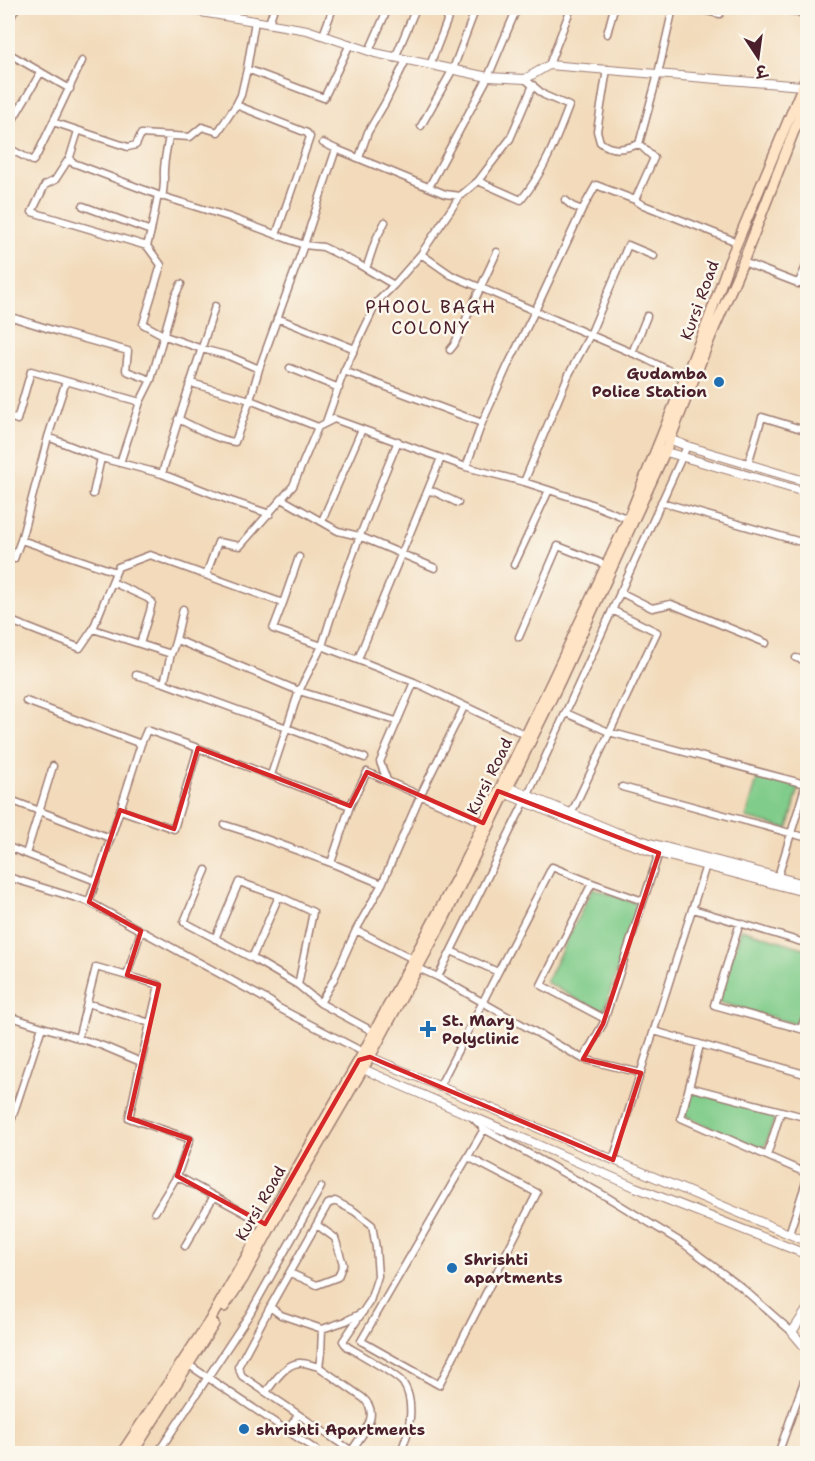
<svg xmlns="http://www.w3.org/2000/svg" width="815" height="1461" viewBox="0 0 815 1461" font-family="'Shantell Sans','Playpen Sans Deva',sans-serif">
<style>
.green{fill:#80cc8a;stroke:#65765a;stroke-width:1.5}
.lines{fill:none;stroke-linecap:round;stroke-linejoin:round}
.minor-casing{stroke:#9e7c72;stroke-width:9}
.tertiary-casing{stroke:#9e7c72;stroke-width:10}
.secondary-casing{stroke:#9e7c72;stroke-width:12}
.minor{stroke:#fff;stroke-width:6}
.tertiary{stroke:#fff;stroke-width:8}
.secondary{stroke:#ffe4c6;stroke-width:9}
.marked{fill:none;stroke:#d62828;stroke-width:4.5;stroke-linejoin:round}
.poi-dot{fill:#1f6fb2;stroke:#fbf7ec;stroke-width:2}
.labels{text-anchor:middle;stroke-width:5;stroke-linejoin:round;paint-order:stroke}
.street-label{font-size:16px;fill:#4a1f2b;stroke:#fbf7ec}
.poi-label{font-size:16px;font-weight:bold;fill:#4a1f2b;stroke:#fbf7ec;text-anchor:start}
.neighbourhood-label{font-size:18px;letter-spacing:1.5px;fill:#4a1f2b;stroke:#fbf7ec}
</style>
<rect width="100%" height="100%" fill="#fbf7ec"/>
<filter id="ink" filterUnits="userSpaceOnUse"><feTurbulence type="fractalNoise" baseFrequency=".0167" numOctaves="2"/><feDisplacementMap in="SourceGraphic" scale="12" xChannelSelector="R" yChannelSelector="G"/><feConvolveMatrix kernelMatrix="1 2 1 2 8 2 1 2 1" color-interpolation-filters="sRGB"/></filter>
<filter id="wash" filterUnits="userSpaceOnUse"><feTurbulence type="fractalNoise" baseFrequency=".008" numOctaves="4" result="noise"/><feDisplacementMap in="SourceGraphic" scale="24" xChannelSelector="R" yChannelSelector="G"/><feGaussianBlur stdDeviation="1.35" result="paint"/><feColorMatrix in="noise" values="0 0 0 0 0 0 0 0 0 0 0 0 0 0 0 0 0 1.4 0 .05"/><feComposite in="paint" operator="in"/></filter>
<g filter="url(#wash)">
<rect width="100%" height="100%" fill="#f2daba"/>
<!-- green -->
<path class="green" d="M 758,776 L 799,787 L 788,829 L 746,818 Z
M 593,888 L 638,904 L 603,1014 L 546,982 Z
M 741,929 L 807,949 L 807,995 L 798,1025 L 718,1002 Z
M 691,1091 L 776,1115 L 763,1151 L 685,1116 Z"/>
</g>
<g filter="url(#ink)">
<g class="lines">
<!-- minor casing -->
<g class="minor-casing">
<path id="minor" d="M 694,8 L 720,14
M 779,8 L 808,15
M 234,17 L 237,8
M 8,22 L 16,8
M 269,23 L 274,8
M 607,34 L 614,8
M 323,35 L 333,8
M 369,51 L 388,8
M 8,53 L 70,89
M 395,58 L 416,8
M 82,61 L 53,122 L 128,147 L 136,145 L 141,134 L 190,137 L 202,127 L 218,132 L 236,105
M 430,65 L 452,8
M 549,65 L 571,8
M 247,69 L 255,21
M 607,69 L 597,131 L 600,142 C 612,152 625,149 639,144
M 525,79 L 544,95 L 569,106 C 556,140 544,172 521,200 L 478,181 L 460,196 L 445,194 L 336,149 L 304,245 L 259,369 L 250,400 L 318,427 L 334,419 L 466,467 L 524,482 L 586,502 L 631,520
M 421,126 L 453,69 L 476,8
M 8,128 L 41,72
M 78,131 L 70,157 L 71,162 L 158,195
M 323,143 L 336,149
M 639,144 L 658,74 L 673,8
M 8,148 L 33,161 L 37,155 L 53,122
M 70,157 L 55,180 L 45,185 L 32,212 L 147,246
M 359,158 L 368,132 L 385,103 L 406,60
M 478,181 L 510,139 L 533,85
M 429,187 L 488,77 L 517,8
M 162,197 C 164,189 164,184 164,177 C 163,163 167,149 169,136
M 565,200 L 572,206 L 582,210
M 635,200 L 654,158 L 639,144
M 83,206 L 151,231 L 158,195 L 229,217 L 304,245 L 323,247 L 358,264 L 394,285
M 151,231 L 147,246 L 161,265 L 143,324 L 165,336 L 202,349 L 229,356 L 259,369
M 276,235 L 310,137 L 307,133 L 236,105 L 241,95 L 247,69 L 324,98 L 350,44
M 421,254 L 451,275 L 644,358 L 686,379
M 743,262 L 808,287
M 366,269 L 376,239 L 385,222
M 798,284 L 808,262
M 8,316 L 56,331 L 128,351 L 126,370 L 129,372 L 151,380
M 277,318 L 355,349
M 450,350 L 454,345 L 497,252
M 632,353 L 647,316
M 290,368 L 339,388
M 344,371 L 482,423
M 140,402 L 151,380 L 175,296 L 181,284
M 8,416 L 17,420 L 31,371 L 66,381
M 178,419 C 195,427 217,440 235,442 L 250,400 L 191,383
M 326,422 L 344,371 L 377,302 L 394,285 L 421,254 L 460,196
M 120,463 L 140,402 L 66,381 L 48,437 L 101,458 L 162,474 L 231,501 L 270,514
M 748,464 L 762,417 L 808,431
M 466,467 L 482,423 L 508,365 L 535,311 L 582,210 L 596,185 L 635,200 L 641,204 L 737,242
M 162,474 C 178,418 198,362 215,306
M 524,482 L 568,376 L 590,335 L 628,245 L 654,256
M 428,491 L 435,492 L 458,503
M 93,494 L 101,458
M 282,499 L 338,531 L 359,536 L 435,568
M 661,502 L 808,544
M 322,521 L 362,429
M 21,540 L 116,572
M 8,557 L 14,559 L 21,540 L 48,437
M 514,565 L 549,490
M 206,575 L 218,542 L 240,546 L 293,486 L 318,427
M 112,582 L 147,598 L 152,602 L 150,611 L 140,644
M 620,592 L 652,608 L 671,604 L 766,643
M 283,603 L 299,557
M 8,625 L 11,621 L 80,648 L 93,629
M 519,637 L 558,546 L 606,565
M 177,640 L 299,691 L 396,721
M 171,654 C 177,640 179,625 183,609
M 796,658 L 808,661
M 358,659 L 441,458
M 136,675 L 164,683
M 26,701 L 141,744
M 566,713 L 609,732 L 805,784
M 198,748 L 147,730 L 141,744 L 120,810 L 174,829 L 198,748 L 350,806
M 365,758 L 287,728 L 164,683 L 171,654 L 93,629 L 118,567 L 150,555 L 283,603 L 273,629 L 322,646 C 343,576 370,509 398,441
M 271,775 L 299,691 L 322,646 L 414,682 L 526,735
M 387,780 L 380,762 L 414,682
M 622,787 L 808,838
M 8,799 L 110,838
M 571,814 L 657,632 L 612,610
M 225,825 L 247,832 L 331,863
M 8,847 L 96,881
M 26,854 L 53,766
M 206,870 L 184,922 L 252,958 L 298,985 L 320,1003 L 374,1032
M 8,877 L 89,902 L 120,810
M 777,880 L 808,777
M 592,883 L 541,985 L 605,1019
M 382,884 L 421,794 L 464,707
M 89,902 L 271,1002 L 277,1007 L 363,1052
M 693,909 L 808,944
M 740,923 L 714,1005 L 808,1031
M 215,939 L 239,882 L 279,896 L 313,912 L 298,985
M 451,951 L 498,972
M 252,958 L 279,896
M 413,959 L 356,930 L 382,884 L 331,863 L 350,806 L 367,772 L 483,823
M 418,968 L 438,977 L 583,1059 L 641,1073
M 127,975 L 141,931
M 438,977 L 528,795 L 687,446
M 87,1003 L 150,1023
M 320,1003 L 334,979 L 356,930
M 8,1016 L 103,1046 L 141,1062 L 129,1118 L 190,1139 L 177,1176 L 265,1224
M 801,1029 L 808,1008
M 654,1031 L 808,1075
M 78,1039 L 96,967 L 159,985 L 141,1062
M 700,1045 L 681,1118 L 808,1174
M 583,1059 L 603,1024 L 659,853
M 439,1087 L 552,867 L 592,883 L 643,901
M 689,1087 L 808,1118
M 473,1118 L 484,1129 L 607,1197 L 684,1244 L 741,1287 L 792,1332
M 8,1130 L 42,1027
M 767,1156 L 781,1111
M 468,1157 L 537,1193 L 439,1385 L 361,1341 L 484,1129
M 613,1160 L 707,862
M 155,1212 L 177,1176
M 789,1234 L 808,1176
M 185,1246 L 214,1196
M 290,1273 L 317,1285 L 338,1277 L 343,1264 L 335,1238 L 317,1225
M 270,1307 L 281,1315 L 322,1329 L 346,1321 L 363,1312
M 322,1329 L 321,1353 L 319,1367 L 363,1398 C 382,1415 362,1434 352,1450
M 189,1365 L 322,1454
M 266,1392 C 274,1382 285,1364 299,1363 C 305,1362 313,1366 319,1367
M 287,1431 L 298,1415
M 157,1454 L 249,1315 L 321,1187
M 356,1454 L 242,1376 L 238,1367 L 270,1307 L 328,1204 L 335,1201 L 354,1211 L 372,1225 L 376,1248 L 378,1276 L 370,1301 L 343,1341 L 345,1344 L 348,1347 C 360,1354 396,1374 403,1383 C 410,1393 411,1406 410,1418 C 408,1432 406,1442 399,1454
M 778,1454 L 808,1370"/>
</g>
<!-- tertiary casing -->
<g class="tertiary-casing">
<path id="tertiary" d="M 191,8 L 201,12 L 307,30 L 375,53 L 488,77 L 525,79 L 549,65 L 802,86
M 666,438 L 687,446 L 808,482
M 656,449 L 808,493
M 503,785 L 616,832 L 650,843 L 808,885
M 502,792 L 604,835 L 650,851 L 808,893
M 367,1058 L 370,1057 L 808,1242
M 361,1064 L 363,1069 L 635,1187 L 808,1255
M 808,1308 L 792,1332 L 808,1351"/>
</g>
<!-- secondary casing -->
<g class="secondary-casing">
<path id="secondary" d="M 224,1307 L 243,1279 L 278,1214 L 370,1057 L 443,921 L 561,679 L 665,452 L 711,336 L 743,262 L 808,95
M 121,1454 L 210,1320 L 359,1060 L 458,875 L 551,683 L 628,519 L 708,321 L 729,262 L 808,73
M 132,1454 L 214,1324"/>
</g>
<!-- minor -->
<use href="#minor" class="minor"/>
<!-- tertiary -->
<use href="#tertiary" class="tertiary"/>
<!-- secondary -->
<use href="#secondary" class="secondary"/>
</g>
</g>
<!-- marked area -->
<path class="marked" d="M 198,748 L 350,806 L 367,772 L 483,823 L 498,791 L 659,853 L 603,1024 L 583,1059 L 641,1073 L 613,1160 L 370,1057 L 359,1060 L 265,1224 L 177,1176 L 190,1139 L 129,1118 L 159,985 L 127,975 L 141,931 L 89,902 L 120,810 L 174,829 Z"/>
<!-- markers -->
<g class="poi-dot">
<circle cx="719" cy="382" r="6"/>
<path d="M425 1020h6v6h6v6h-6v6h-6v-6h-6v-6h6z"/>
<circle cx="452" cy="1268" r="6"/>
<circle cx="244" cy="1429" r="6"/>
</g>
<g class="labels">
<!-- street labels -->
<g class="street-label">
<text transform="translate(699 300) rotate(-70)" y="6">Kursi Road</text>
<text transform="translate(489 776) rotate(-64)" y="6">Kursi Road</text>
<text transform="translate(260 1203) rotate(-60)" y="6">Kursi Road</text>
</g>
<!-- poi labels -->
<g class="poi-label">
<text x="707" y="379" text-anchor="end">Gudamba<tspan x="707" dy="18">Police Station</tspan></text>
<text x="442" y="1026">St. Mary<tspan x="442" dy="18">Polyclinic</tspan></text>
<text x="464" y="1265">Shrishti<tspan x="464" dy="18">apartments</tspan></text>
<text x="256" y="1435">shrishti Apartments</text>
</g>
<!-- neighbourhood labels -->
<g class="neighbourhood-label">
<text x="431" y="313">PHOOL BAGH<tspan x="431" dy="21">COLONY</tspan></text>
</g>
</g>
<!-- margin -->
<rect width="815" height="1461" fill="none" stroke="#fbf7ec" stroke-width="30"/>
<!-- north arrow -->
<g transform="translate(758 57) rotate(167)" stroke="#fbf7ec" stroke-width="4.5" paint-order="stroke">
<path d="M0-4.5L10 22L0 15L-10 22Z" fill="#4a1f2b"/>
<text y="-9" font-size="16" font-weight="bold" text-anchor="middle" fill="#4a1f2b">उ</text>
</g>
</svg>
